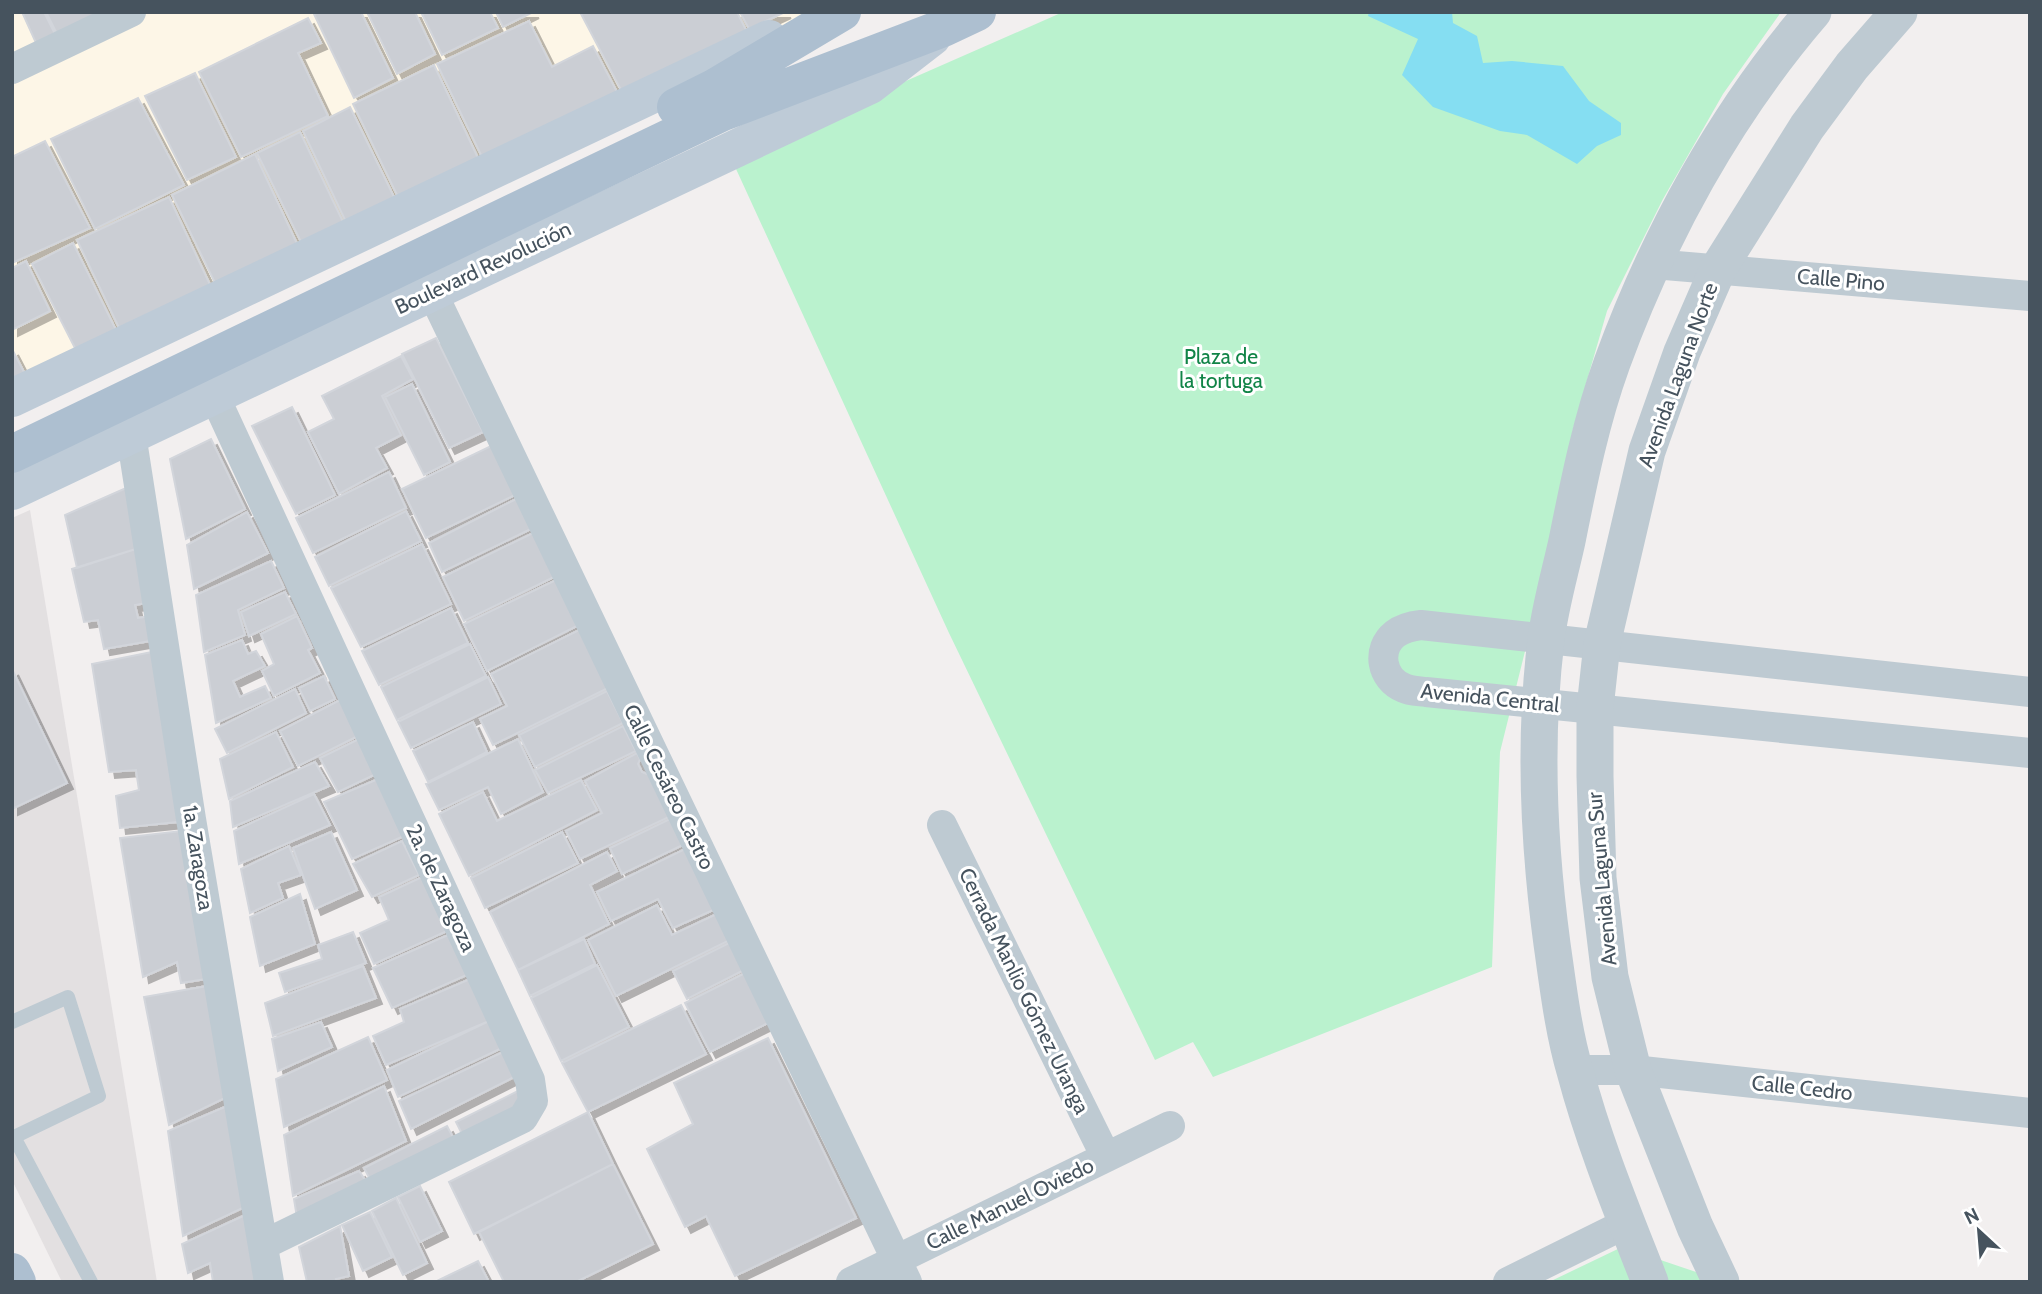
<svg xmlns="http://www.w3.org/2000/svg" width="2042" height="1294" viewBox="0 0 2042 1294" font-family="Cabin,sans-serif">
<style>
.commercial{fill:#fdf6e7}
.education{fill:#e3e0e1}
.green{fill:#baf2ce}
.water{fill:#85def2}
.building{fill:#cbced4;stroke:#d2d5db;stroke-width:2;filter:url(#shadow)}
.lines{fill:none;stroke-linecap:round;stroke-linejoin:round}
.service{stroke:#becad2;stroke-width:14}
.minor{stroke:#becad2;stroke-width:30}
.tertiary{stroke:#becad2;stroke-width:37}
.secondary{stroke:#becbd7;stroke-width:38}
.primary{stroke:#adbfd0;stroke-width:38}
.labels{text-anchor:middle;stroke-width:6;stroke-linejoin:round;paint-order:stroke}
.street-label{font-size:21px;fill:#46535e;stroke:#fff}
.park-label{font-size:21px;fill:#118447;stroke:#fff}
</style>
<defs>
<filter id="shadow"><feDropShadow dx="6" dy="6" stdDeviation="0" flood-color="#0004"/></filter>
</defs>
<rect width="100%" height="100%" fill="#f2efef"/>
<!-- commercial -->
<path class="commercial" d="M 12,12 L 830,12 L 12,407 Z"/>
<!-- education -->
<path class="education" d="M 30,510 L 157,1282 L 62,1282 L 12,1180 L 12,518 Z"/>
<!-- green -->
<path class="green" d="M 1063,12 L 1781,12 L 1723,94 L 1663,199 L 1607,311 L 1573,429 L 1537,603 L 1500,752 L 1492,967 L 1213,1077 L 1193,1042 L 1155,1060 L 949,633 L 731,158 Z
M 1622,1247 L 1702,1274 L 1706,1282 L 1549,1282 Z"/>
<!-- water -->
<path class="water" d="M 1369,12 L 1452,12 L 1453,23 L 1477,36 L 1483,63 L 1512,61 L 1563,66 L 1589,101 L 1621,123 L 1621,135 L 1597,146 L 1577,164 L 1527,135 L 1500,131 L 1433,107 L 1402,75 L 1418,39 L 1368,16 Z"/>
<!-- building -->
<path class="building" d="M 22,12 L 44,12 L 55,34 L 36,43 Z
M 46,12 L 101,12 L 57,34 Z
M 319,12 L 361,12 L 393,78 L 354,98 L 314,14 Z
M 367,12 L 415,12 L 435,54 L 397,74 Z
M 421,12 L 490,12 L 498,28 L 442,55 Z
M 496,12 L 533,12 L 503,27 Z
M 580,12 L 737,12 L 747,32 L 621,90 Z
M 740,12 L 785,12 L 749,29 Z
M 308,18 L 321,43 L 298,53 L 328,116 L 241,157 L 199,72 Z
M 529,21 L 552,67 L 593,46 L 617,92 L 482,157 L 437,64 Z
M 434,65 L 478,158 L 398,197 L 353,104 Z
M 195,73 L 236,157 L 187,180 L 145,96 Z
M 138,98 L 184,185 L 95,229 L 51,139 Z
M 350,107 L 395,199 L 346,222 L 303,131 Z
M 300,132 L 345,226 L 303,246 L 257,153 Z
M 45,141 L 90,228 L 12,263 L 12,157 Z
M 255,154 L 299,248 L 217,287 L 172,195 Z
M 169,197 L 212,289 L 121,332 L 77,240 Z
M 73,243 L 119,336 L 79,356 L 32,264 Z
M 26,261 L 50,311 L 12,330 L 12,268 Z
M 436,338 L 483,432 L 449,448 L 402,354 Z
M 12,349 L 25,374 L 12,380 Z
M 401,356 L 413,379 L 382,396 L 401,435 L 376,448 L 387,468 L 339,494 L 308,432 L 334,419 L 322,396 Z
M 412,384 L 450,462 L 424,475 L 385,397 Z
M 292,407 L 335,495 L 296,514 L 252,426 Z
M 211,439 L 245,509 L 186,539 L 170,459 Z
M 491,446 L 515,495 L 426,538 L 402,489 Z
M 389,472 L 406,508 L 313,553 L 296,518 Z
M 133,485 L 145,546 L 77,568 L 65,515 Z
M 518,498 L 533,528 L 442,572 L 429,543 Z
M 406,511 L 421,541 L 329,586 L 315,557 Z
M 247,512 L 268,553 L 194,589 L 187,545 Z
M 535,532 L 556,576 L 464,621 L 443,577 Z
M 422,544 L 451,604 L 361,647 L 331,588 Z
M 145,546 L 152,602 L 135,605 L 138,618 L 152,616 L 156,640 L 104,649 L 98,620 L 84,622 L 72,569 Z
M 271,561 L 284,588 L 238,610 L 245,635 L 204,652 L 196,595 Z
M 556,580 L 579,625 L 487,671 L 464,624 Z
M 285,592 L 296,614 L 249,636 L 241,612 Z
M 451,608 L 468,643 L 379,685 L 362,651 Z
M 297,616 L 312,648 L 308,650 L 320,673 L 274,696 L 262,671 L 274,664 L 261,634 Z
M 579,630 L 608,688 L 493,745 L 480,719 L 507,706 L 491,674 Z
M 242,640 L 248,654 L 256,651 L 265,666 L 233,681 L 240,697 L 265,686 L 271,698 L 216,723 L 205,655 Z
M 470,644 L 486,676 L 397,720 L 381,687 Z
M 162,650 L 187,821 L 120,828 L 116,796 L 139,790 L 136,770 L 109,772 L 92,664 Z
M 12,669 L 67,783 L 12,809 Z
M 324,676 L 335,699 L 310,711 L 299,688 Z
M 488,677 L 501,704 L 411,748 L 398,722 Z
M 295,689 L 306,713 L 227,753 L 215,729 Z
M 607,691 L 623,723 L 535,767 L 519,735 Z
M 340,700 L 358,736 L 298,766 L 280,731 Z
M 473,722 L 487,752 L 428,782 L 413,751 Z
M 623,726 L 636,751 L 548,793 L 535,770 Z
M 276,732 L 293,767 L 229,799 L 220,759 Z
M 359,739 L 376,774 L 338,792 L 320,758 Z
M 518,739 L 543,792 L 501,814 L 488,787 L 439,810 L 426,784 Z
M 637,753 L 640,759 L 638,764 L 642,772 L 652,776 L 671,816 L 580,859 L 566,831 L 602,813 L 585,781 Z
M 315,762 L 329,786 L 233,827 L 230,801 Z
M 378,779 L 404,836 L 352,859 L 324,802 Z
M 581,780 L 597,810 L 469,876 L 439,814 L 483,792 L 497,821 Z
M 314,794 L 330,825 L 239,864 L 234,831 Z
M 674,817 L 687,843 L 622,874 L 610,848 Z
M 190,830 L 212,978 L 181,983 L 177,962 L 143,977 L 120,838 Z
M 331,832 L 357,890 L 315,909 L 293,848 Z
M 562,832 L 578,863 L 485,908 L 471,878 Z
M 402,841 L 419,875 L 372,897 L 353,864 Z
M 289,846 L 301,875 L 278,883 L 283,898 L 250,913 L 241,869 Z
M 689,847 L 720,907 L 673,928 L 658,899 L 611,921 L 597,892 Z
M 607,852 L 617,871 L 590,885 L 609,924 L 518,970 L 490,912 Z
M 422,877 L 447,931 L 374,964 L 360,933 L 389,920 L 379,897 Z
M 300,894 L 315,944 L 260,966 L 250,917 Z
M 657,905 L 672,935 L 723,911 L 736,937 L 616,996 L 588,940 Z
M 353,932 L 366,963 L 285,992 L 279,973 L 322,959 L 318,945 Z
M 448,935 L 469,974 L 392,1008 L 373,968 Z
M 739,938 L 752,966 L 687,999 L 673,971 Z
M 584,939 L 595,964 L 530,996 L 518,970 Z
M 597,965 L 629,1027 L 561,1061 L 531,998 Z
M 363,966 L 376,998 L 273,1036 L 265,1003 Z
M 753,969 L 778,1018 L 710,1052 L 685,1003 Z
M 470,979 L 489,1021 L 386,1065 L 373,1036 L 404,1022 L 400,1009 Z
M 213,985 L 229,1096 L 169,1125 L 144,997 Z
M 681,1005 L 706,1054 L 588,1112 L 562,1063 Z
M 489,1021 L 502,1048 L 398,1097 L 387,1070 Z
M 321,1022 L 332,1047 L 278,1071 L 272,1039 Z
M 368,1037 L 387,1080 L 284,1127 L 276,1079 Z
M 768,1038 L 856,1218 L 735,1276 L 706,1216 L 685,1227 L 647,1149 L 693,1124 L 674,1083 Z
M 505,1051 L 518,1075 L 411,1129 L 399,1101 Z
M 384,1086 L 406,1141 L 293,1196 L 284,1135 Z
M 522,1089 L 529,1107 L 466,1142 L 456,1122 Z
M 232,1104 L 247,1206 L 183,1236 L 168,1131 Z
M 588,1112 L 613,1164 L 474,1234 L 449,1182 Z
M 447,1126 L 457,1145 L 373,1185 L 364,1168 Z
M 613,1164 L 653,1244 L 576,1282 L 504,1282 L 479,1232 Z
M 359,1171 L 370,1187 L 298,1224 L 294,1199 Z
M 420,1186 L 442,1231 L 420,1242 L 398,1197 Z
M 396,1198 L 427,1263 L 403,1275 L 372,1211 Z
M 254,1211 L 268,1282 L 213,1282 L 210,1263 L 188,1273 L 182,1244 Z
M 370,1212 L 392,1257 L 363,1271 L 342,1225 Z
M 340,1226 L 349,1276 L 336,1279 L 337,1282 L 307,1282 L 299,1247 Z
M 478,1261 L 489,1282 L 435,1282 Z"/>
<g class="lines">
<!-- service -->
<path class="service" d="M 12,1022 L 68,997 L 99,1096 L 14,1137 L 91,1282"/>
<!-- minor -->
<path class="minor" d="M 12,69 L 131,12
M 1653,264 L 2030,296
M 432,292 L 907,1282
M 214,395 L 530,1080 L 533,1101 L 523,1118 L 263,1245
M 131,434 L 191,819 L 269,1282
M 2030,692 L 1421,625 C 1412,626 1403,628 1395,634 C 1376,649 1381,679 1404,688 C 1410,691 1419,691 1426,692 L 2030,753
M 942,825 L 1106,1157
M 1574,1070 L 1633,1070 L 2030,1113
M 851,1282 L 1170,1126
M 1508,1282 L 1627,1223"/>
<!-- tertiary -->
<path class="tertiary" d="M 1650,1282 C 1623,1213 1594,1143 1575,1071 C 1563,1030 1558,986 1552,944 C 1539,847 1534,738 1546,640 C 1550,607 1560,573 1567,541 C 1579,481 1591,421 1612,363 C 1658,237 1725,114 1813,12
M 1721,1282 L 1695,1227 L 1633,1070 L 1610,977 L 1598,878 L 1595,776 L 1595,708 L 1602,644 L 1647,451 L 1682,352 L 1718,269 L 1807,127 L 1852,66 L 1899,12"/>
<!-- secondary -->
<path class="secondary" d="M 12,398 L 769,39
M 12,491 L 870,85 L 932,37"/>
<!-- primary -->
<path class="primary" d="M 676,107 L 714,88 L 842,12
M 12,454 L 723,112 L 943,28 L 977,12
M 12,1272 L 17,1282"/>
</g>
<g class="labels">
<!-- street labels -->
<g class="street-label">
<text transform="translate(483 268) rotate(-25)" y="7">Boulevard Revolución</text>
<text transform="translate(1841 280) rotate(5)" y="7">Calle Pino</text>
<text transform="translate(1678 375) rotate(-70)" y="7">Avenida Laguna Norte</text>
<text transform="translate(1490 698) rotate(6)" y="7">Avenida Central</text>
<text transform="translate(669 787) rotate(64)" y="7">Calle Cesáreo Castro</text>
<text transform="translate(198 858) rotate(81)" y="7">1a. Zaragoza</text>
<text transform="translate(1602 879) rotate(-95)" y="7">Avenida Laguna Sur</text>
<text transform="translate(441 888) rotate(65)" y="7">2a. de Zaragoza</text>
<text transform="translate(1024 991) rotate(64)" y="7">Cerrada Manlio Gómez Uranga</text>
<text transform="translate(1802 1088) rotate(6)" y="7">Calle Cedro</text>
<text transform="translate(1010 1204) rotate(-26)" y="7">Calle Manuel Oviedo</text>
</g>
<!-- park labels -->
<g class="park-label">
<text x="1221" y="364">Plaza de<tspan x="1221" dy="24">la tortuga</tspan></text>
</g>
</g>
<!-- border -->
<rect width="2042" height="1294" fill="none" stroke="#46535e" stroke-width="28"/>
<!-- north arrow -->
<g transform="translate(1979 1231) rotate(334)" stroke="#ffffff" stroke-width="5" paint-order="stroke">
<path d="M0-5L12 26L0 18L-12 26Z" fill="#46535e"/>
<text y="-10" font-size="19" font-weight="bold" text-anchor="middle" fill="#46535e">N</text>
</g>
</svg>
